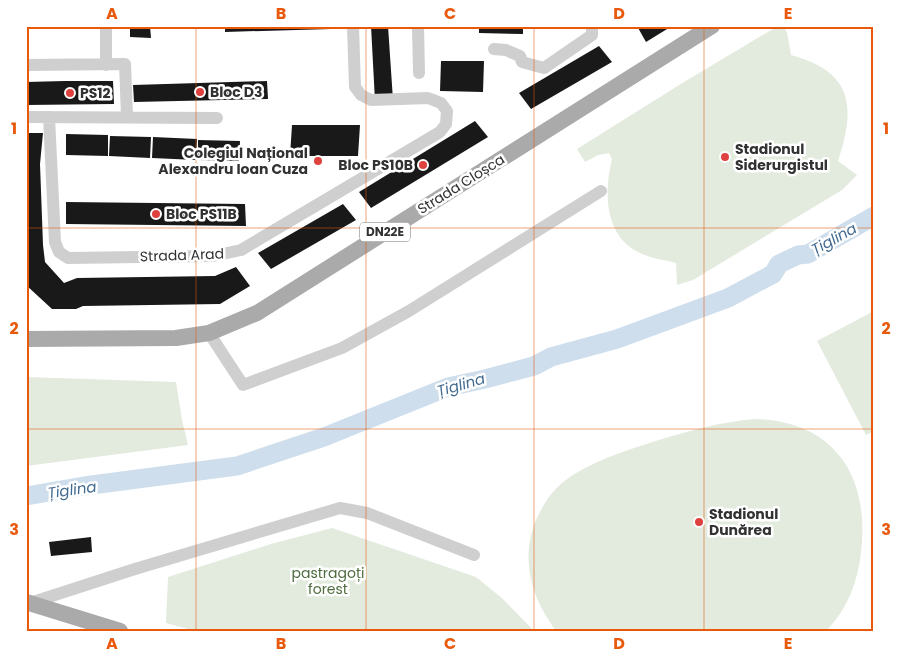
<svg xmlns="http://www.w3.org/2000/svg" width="900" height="657" viewBox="0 0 900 657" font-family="Poppins,sans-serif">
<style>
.green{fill:#e3eade}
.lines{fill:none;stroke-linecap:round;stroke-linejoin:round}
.river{stroke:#cedeec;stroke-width:19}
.building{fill:#191919}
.minor{stroke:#cfcfcf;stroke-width:12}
.major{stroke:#aaa;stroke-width:16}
.grid{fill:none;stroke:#e8590c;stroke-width:1;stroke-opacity:0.55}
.poi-dot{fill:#de413e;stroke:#fff;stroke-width:2}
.labels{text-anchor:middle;stroke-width:5;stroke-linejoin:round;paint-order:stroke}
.shield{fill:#fff;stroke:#707070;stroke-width:1}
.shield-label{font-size:12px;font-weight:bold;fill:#323232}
.poi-label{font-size:14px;font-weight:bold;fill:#323232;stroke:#fff;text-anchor:start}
.street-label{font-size:14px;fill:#323232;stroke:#fff}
.park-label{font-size:14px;fill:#506c40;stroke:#fff}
.water-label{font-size:15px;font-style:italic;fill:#426b91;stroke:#fff}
.neatline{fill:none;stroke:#e8590c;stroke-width:2}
.grid-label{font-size:16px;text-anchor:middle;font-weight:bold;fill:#e8590c}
</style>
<rect width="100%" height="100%" fill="#fff"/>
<!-- green -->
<path class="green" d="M 778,26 L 783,26 L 787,32 L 791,55 C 853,72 856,106 838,161 L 857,175 L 842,190 L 693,280 L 677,285 L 676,263 C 663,260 650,258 638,252 C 604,235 604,191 612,159 L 609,153 L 598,155 L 585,162 L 577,149 L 684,82 Z
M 874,311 L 874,431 L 866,435 L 817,341 Z
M 26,377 L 176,382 L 182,420 L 188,445 L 26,466 Z
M 755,419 C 835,421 870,477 861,552 C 858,581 847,610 826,631 L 556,631 C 531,598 520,559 536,520 C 542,507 550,493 562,483 C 590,461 625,451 659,440 C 692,430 720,422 755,419 Z
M 332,528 L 476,577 L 503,599 L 534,631 L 195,631 L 166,623 L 168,577 L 271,544 Z"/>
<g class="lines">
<!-- river -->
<path class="river" d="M 26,496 L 84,486 L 237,466 L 324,437 L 448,387 L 485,379 L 534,366 L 551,357 L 617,339 L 728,298 L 773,274 L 779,264 L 798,255 L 808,254 L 874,216"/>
</g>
<!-- building -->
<path class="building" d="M 130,26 L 150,26 L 151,38 L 130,37 Z
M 225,26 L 331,26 L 331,29 L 225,32 Z
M 371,26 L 388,26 L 393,100 L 375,101 Z
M 479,26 L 523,26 L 523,34 L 479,33 Z
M 637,26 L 672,26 L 646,42 Z
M 599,46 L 612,62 L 531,109 L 519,93 Z
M 441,61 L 484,61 L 483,92 L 440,91 Z
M 65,81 L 113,81 L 114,104 L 26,105 L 26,82 Z
M 267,81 L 268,99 L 134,102 L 133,85 Z
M 475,121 L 488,137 L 371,208 L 359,192 Z
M 292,125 L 360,125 L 358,156 L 290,156 Z
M 26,133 L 43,133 L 40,164 L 43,245 L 45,262 L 64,283 L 77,278 L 215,276 L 236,267 L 250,286 L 220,304 L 83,306 L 76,309 L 52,309 L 26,285 Z
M 66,134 L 108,135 L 108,156 L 66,155 Z
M 110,136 L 151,137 L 150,158 L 109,156 Z
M 153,137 L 197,139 L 196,160 L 152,158 Z
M 198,140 L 240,141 L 239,161 L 198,160 Z
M 66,202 L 245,204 L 246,226 L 66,224 Z
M 343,204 L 356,220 L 271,269 L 258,253 Z
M 91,537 L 92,552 L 51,556 L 49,542 Z"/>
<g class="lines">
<!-- minor -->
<path class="minor" d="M 106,26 L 106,65
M 418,26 L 419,73
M 494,49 L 506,50 L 520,56 L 522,62 L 544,68 L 592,35 L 592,26
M 26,65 L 125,64 L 127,117
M 26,117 L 217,118
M 49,117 L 55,242 L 59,252 L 68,258 L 213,256 L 241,250 L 440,132 L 446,124 L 447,111 L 441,103 L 428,98 L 371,100 L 361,95 L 355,87 L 353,26
M 209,333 L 243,385 L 342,348 L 409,311 L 601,191
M 30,603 L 135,569 L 340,508 L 367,513 L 474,555"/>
<!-- major -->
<path class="major" d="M 26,339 L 176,338 L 209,333 L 257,313 L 712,26
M 26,602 L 120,631"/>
</g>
<!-- grid -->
<path class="grid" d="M 196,26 L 196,631M 366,26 L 366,631M 534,26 L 534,631M 704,26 L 704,631M 26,228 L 874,228M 26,429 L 874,429"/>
<!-- markers -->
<g class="poi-dot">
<circle cx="200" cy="92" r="5"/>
<circle cx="70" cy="93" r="5"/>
<circle cx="725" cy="157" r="5"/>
<circle cx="318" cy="161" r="5"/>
<circle cx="423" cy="165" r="5"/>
<circle cx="156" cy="214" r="5"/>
<circle cx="699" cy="522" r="5"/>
</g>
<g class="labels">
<!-- shield labels -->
<rect class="shield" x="360" y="222.5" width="50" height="19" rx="4"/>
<g class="shield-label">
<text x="385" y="236">DN22E</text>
</g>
<!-- poi labels -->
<g class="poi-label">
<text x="210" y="97">Bloc D3</text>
<text x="80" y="98">PS12</text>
<text x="735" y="154">Stadionul<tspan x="735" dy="16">Siderurgistul</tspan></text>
<text x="308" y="158" text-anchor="end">Colegiul Național<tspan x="308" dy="16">Alexandru Ioan Cuza</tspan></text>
<text x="413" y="170" text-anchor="end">Bloc PS10B</text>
<text x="166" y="219">Bloc PS11B</text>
<text x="709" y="519">Stadionul<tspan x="709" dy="16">Dunărea</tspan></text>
</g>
<!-- street labels -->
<g class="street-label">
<text transform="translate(461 184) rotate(-32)" y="5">Strada Cloșca</text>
<text transform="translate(182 255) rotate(-2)" y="5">Strada Arad</text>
</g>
<!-- park labels -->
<g class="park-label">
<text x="328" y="578">pastragoți<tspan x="328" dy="16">forest</tspan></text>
</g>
<!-- water labels -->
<g class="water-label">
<text transform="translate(834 239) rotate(-29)" y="5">Țiglina</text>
<text transform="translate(461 385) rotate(-16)" y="5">Țiglina</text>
<text transform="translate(72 490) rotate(-8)" y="5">Țiglina</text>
</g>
</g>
<!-- border -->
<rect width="900" height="657" fill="none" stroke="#ffffff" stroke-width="55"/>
<rect x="28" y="28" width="844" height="602" class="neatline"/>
<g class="grid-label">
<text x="112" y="19">A</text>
<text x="281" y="19">B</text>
<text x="450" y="19">C</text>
<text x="619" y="19">D</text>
<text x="788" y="19">E</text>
<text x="14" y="134">1</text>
<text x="886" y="134">1</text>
<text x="14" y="334">2</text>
<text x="886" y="334">2</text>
<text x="14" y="535">3</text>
<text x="886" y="535">3</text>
<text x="112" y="649">A</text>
<text x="281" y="649">B</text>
<text x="450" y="649">C</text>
<text x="619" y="649">D</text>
<text x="788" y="649">E</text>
</g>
</svg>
